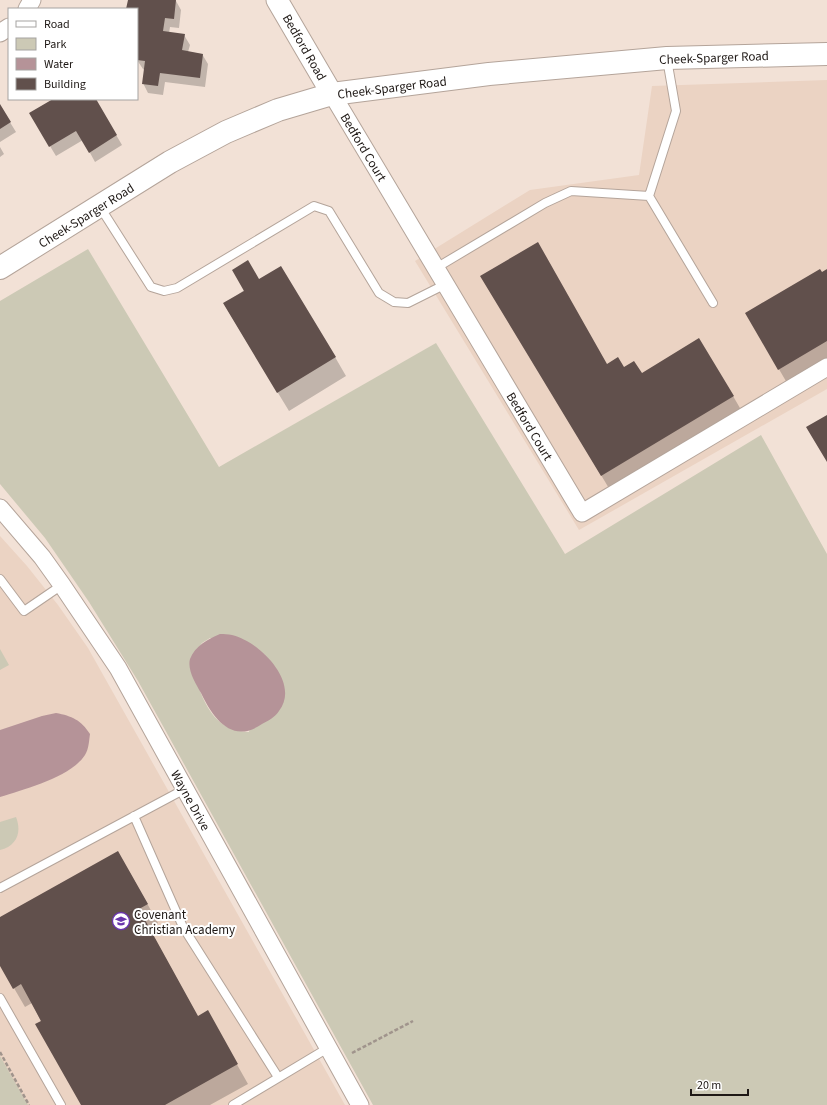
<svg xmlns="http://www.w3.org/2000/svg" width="827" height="1105" viewBox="0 0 827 1105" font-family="'Source Sans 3',sans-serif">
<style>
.built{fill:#ebd3c3}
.green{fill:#ccc9b5;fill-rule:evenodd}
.water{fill:#b59398}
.shadow{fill:#0003}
.building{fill:#61504c}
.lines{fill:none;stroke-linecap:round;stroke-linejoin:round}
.service-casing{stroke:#b4a49a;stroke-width:10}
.minor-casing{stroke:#b4a49a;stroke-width:19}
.tertiary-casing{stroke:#b4a49a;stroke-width:23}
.secondary-casing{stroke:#b4a49a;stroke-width:24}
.path{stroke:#a0948c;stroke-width:2.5;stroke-dasharray:4 2;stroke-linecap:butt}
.service{stroke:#fff;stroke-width:8}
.minor{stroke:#fff;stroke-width:17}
.tertiary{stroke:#fff;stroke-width:21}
.secondary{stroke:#fff;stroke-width:22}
.labels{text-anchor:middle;stroke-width:4;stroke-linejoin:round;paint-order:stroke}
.street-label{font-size:13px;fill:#1e1815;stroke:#fff}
.poi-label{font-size:13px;fill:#1e1815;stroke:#fff;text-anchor:start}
</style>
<rect width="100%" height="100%" fill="#f2e1d6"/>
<!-- built -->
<path class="built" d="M 827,80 L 827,389 L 579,530 L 415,261 L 530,190 L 639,175 L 652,86 Z
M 0,536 L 27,566 L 58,605 L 88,648 L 345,1105 L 0,1105 Z"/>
<!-- green -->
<path class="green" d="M 88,249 L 219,467 L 436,343 L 565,554 L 761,435 L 827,554 L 827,1105 L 373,1105 L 138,681 L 89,602 L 45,538 L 0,484 L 0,301 ZM 210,638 C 238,639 242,635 265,655 L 249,732 C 208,731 200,691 190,660 L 202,643 Z
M 0,649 L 9,665 L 0,670 Z
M 16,817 C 22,832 17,846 0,850 L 0,822 Z
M 0,1056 L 28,1105 L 0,1105 Z"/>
<!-- water -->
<path class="water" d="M 220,634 C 224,634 228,634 232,635 C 259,641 301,683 279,711 C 275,717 268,721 262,724 C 232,745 213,718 201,693 C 196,684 187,670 190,659 C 195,646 208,639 220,634 Z
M 56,713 C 72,716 81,720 90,734 C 89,740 89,749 85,755 C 71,777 25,789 0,797 L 0,730 L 42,716 Z"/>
<!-- shadow -->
<path class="shadow" d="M 129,0 L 176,1 L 181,10 L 179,28 L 170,27 L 169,33 L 184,35 L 190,45 L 188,52 L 202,54 L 208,64 L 205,87 L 165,82 L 163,95 L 148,93 L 143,83 L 145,70 L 143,69 L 137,60 L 137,9 L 127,9 Z
M 55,99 L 95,99 L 122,145 L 95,162 L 83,140 L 56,156 L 30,113 Z
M 0,106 L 16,132 L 0,142 Z
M 0,147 L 4,154 L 0,157 Z
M 827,270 L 827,367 L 790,388 L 746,313 Z
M 259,280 L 335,357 L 346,376 L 289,411 L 224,304 Z
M 493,295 L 607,365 L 624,368 L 641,375 L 733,396 L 744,415 L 613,495 Z
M 129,871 L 158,923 L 149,928 L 198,1017 L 218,1031 L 248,1084 L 210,1105 L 82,1105 L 32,1003 L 25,1007 L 0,964 L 0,918 Z"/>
<!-- building -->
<path class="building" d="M 128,0 L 176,0 L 174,19 L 165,18 L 163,31 L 185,34 L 182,50 L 203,54 L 200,78 L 160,73 L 158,86 L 142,84 L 145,61 L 137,60 L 137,9 L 126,9 Z
M 53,99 L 96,99 L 117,135 L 89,153 L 76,131 L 49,147 L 29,113 Z
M 0,104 L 11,122 L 0,129 Z
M 538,242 L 607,364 L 618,357 L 624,367 L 634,361 L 642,373 L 699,338 L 734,396 L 601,476 L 480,276 Z
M 248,260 L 259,279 L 281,266 L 336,357 L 277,393 L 223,303 L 244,291 L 232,270 Z
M 820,269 L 822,272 L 827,269 L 827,341 L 778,370 L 745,313 Z
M 827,415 L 827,462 L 806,427 Z
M 118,851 L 148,904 L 139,909 L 198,1016 L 208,1010 L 238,1064 L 165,1105 L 81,1105 L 35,1024 L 41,1021 L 21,984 L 13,989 L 0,966 L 0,917 Z"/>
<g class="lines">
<!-- service casing -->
<g class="service-casing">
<path id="service" d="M 649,196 L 713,303
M 100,207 L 151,287 L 164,291 L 177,288 L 314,206 L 329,211 L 379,293 L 394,302 L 408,303 L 446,284
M 436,268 L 545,203 L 571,191 L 649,196 L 676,111 L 667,59
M 0,579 L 24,611 L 62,585
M 134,816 L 183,927 L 278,1077
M 0,888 L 185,789
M 0,998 L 61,1105
M 233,1105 L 328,1048"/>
</g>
<!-- minor casing -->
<g class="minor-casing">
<path id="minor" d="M 27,9 L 32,0
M 0,33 L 9,27
M 332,94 L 582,513 L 827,367
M 0,508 L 42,557 L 62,585 L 118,668 L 360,1105"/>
</g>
<!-- tertiary casing -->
<g class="tertiary-casing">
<path id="tertiary" d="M 277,0 L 332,94"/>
</g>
<!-- secondary casing -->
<g class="secondary-casing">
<path id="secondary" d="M 0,268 L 170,162 L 226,132 L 278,110 L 332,94 L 489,74 L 667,58 L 827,54"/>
</g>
<!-- path -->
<path class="path" d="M 0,1052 L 29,1105
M 352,1053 L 413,1021"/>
<!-- service -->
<use href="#service" class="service"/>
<!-- minor -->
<use href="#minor" class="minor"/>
<!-- tertiary -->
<use href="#tertiary" class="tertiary"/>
<!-- secondary -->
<use href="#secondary" class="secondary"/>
</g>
<!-- icons -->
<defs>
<g id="school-ring" transform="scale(0.9)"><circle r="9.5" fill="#fff" stroke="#6935ac" stroke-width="1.5"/><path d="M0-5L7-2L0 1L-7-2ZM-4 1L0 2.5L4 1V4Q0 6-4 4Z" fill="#6935ac"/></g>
</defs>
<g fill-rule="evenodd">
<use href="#school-ring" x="121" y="921"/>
</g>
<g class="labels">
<!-- street labels -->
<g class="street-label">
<text transform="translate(305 47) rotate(60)" y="5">Bedford Road</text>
<text transform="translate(714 57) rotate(-2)" y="5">Cheek-Sparger Road</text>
<text transform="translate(392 87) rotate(-7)" y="5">Cheek-Sparger Road</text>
<text transform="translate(364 147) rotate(59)" y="5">Bedford Court</text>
<text transform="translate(86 215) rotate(-32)" y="5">Cheek-Sparger Road</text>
<text transform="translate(530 426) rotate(59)" y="5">Bedford Court</text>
<text transform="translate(191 800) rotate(61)" y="5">Wayne Drive</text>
</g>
<!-- poi labels -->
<g class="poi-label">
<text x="134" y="919">Covenant<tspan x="134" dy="15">Christian Academy</tspan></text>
</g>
</g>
<!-- legend -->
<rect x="8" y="8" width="130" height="92" fill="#ffffff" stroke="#a5a3a1"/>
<rect x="16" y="21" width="20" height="6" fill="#ffffff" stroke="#a5a3a1"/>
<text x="44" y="28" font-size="12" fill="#1e1815">Road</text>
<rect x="16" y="38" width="20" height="12" fill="#ccc9b5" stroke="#a5a3a1"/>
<text x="44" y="48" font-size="12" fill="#1e1815">Park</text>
<rect x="16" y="58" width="20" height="12" fill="#b59398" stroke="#a5a3a1"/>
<text x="44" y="68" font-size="12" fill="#1e1815">Water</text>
<rect x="16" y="78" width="20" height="12" fill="#61504c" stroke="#a5a3a1"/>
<text x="44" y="88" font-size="12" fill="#1e1815">Building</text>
<!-- scale -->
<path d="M691 1089v6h57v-6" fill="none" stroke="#1e1815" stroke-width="2"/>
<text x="697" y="1089" font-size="12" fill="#1e1815" stroke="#ffffff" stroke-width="3" paint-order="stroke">20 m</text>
</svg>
